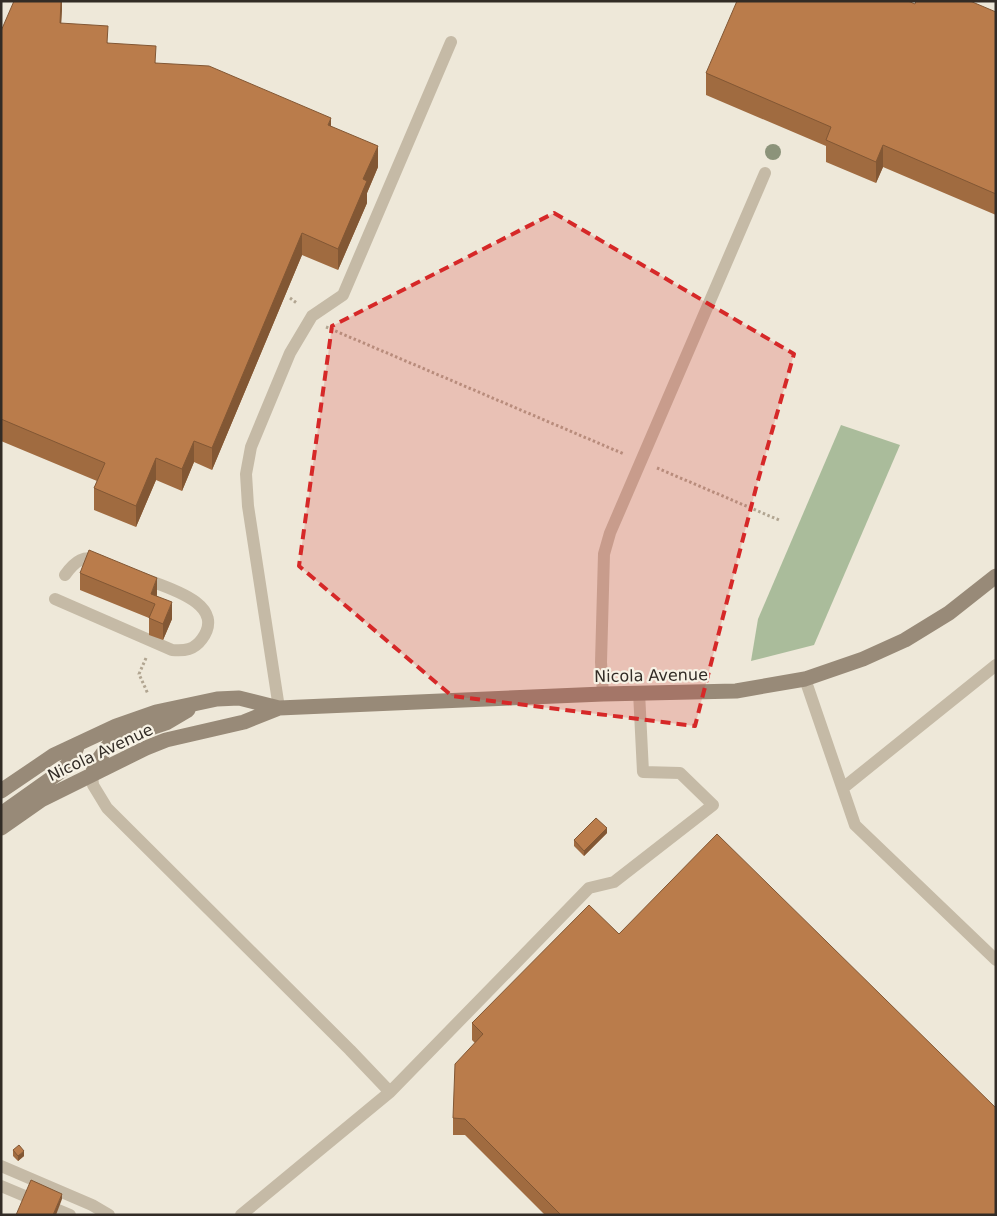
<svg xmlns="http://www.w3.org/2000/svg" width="997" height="1216" viewBox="0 0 997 1216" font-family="'DejaVu Sans',sans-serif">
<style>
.green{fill:#aabc9b}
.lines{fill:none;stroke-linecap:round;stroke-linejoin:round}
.path{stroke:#b1a591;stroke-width:3;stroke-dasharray:2.5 2.5;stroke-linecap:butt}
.lane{stroke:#c5baa6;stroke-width:12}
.secondary{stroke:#988a78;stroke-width:15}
.tree{fill:#8c937a}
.wall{fill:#a06b40}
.shaded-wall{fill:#825734}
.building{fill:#ba7c4b;stroke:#825734}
.marked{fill:#d62828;fill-opacity:0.2;stroke:#d62828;stroke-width:4;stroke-dasharray:10 6;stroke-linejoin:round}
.labels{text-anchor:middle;stroke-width:4.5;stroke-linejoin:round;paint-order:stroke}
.street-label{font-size:16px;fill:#322c26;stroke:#f7f2e5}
</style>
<rect width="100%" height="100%" fill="#eee8d9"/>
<!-- green -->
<path class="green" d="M 841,425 L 900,445 L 814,645 L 751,661 L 758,619 Z"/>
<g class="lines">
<!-- path -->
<path class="path" d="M 290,298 L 298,304
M 326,327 L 624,454
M 657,468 L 779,520
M 146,658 L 139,674 L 148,694"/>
<!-- lane -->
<path class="lane" d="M 65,575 C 75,561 84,554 101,561
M 55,599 L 172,650 C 185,651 194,650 202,639 C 228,603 165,587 142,578
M 805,679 L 855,825 L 996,960
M 603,694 L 601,662 L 604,554 L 610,533 L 765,173
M 279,708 L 248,506 L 246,474 L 251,447 L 290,353 L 312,316 L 343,295 L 451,42
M 92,774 L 93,785 L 107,808 L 350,1050 L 390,1092
M 843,788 L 996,665
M 1,1166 L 92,1205 L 109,1215
M 1,1186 L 70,1215
M 241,1215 L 390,1092 L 589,888 L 614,882 L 713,805 L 680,773 L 643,772 L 639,692"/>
<!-- secondary -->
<path class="secondary" d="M 92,774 L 98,760 L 108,746 L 130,735 L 166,723 L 188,710
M 1,791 L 54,755 L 116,726 L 156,712 L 217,699 L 239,698 L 279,708 L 603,694 L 736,691 L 805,679 L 863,659 L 905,640 L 949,613 L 996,576
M 1,814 L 60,772 L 72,760 L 78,744
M 1,828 L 41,800 L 146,748 L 166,740 L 244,722 L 279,708"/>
</g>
<!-- trees -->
<circle class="tree" cx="773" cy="152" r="8"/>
<!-- wall -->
<path class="wall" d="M 62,1 L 61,23 L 156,63 L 331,126 L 378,167 L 367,193 L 367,203 L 338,270 L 302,255 L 212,470 L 194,462 L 182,491 L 156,480 L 136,527 L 94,510 L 94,488 L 97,481 L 1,441 L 1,31 Z
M 915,4 L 996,12 L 996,215 L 883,167 L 876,183 L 826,162 L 826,146 L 706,95 L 706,73 Z
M 80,573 L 157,594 L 157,596 L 172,619 L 163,640 L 149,635 L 149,618 L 80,590 Z
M 607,833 L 584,856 L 574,846 L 574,840 Z
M 619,934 L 996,1215 L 545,1215 L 465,1135 L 453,1135 L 453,1118 L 475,1043 L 472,1040 L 472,1023 Z
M 13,1150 L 24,1156 L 18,1161 L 13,1156 Z"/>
<!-- shaded-wall -->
<path class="shaded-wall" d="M 61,1 L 62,1 L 62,10 L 60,44 L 60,23 Z
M 331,118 L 331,139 L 328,125 Z
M 883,145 L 883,167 L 876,183 L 876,162 Z
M 378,146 L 378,167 L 367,193 L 367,203 L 338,270 L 338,249 L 363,179 Z
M 302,233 L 302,255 L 212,470 L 212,448 Z
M 194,441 L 194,462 L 182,491 L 182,469 Z
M 156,458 L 156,480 L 136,527 L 136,506 Z
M 157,578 L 157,594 L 154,604 L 151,594 Z
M 172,602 L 172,619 L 163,640 L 163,624 Z
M 607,828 L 607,833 L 584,856 L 584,851 Z
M 24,1151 L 24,1156 L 18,1161 L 18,1156 Z
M 62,1194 L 62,1199 L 56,1215 L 53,1215 Z"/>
<!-- building -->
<path class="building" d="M 14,1 L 61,1 L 60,23 L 108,26 L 107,43 L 156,46 L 155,63 L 209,66 L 331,118 L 328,125 L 378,146 L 363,179 L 367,181 L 338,249 L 302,233 L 212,448 L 194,441 L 182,469 L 156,458 L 136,506 L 94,488 L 105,463 L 1,419 L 1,31 Z
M 737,1 L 908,1 L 915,4 L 916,1 L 970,1 L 996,12 L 996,194 L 883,145 L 876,162 L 826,140 L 831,127 L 706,73 Z
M 89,550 L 157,578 L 151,594 L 172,602 L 163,624 L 149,618 L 155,604 L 80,573 Z
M 596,818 L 607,828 L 584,851 L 574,840 Z
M 717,834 L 996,1108 L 996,1215 L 561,1215 L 465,1119 L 453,1118 L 455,1064 L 483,1034 L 472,1023 L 589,905 L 619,934 Z
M 19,1145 L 24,1151 L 18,1156 L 13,1150 Z
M 31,1180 L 62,1194 L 53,1215 L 16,1215 Z"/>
<!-- marked area -->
<path class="marked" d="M 554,213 L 794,354 L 757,484 L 695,726 L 452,696 L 299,566 L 332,326 Z"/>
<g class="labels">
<!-- street labels -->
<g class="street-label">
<text transform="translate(651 675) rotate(-1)" y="6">Nicola Avenue</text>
<text transform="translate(100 752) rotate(-25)" y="6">Nicola Avenue</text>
</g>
</g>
<!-- border -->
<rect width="997" height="1216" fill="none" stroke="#322c26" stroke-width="5"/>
</svg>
